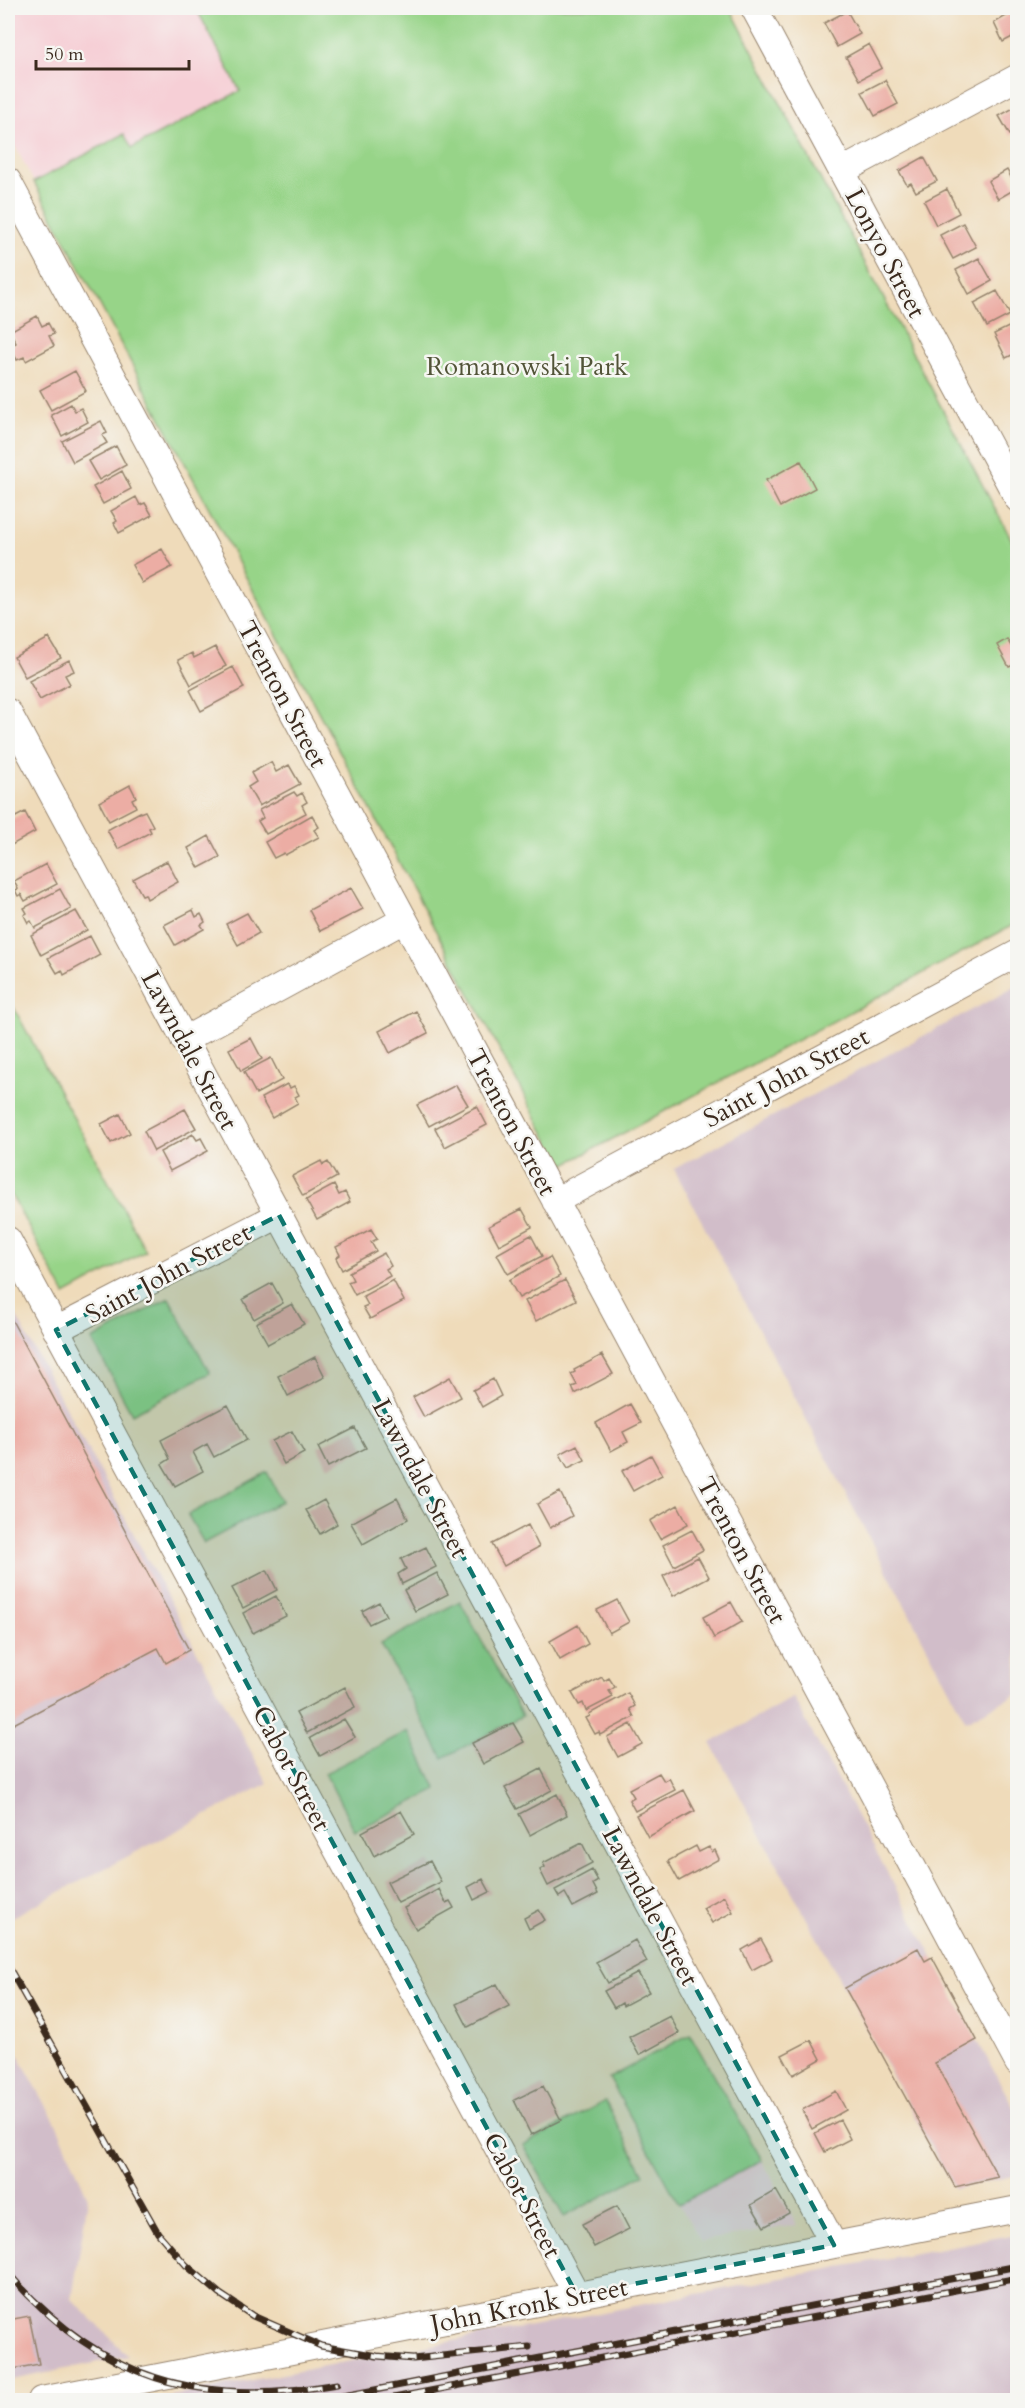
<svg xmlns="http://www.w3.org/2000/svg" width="1025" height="2408" viewBox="0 0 1025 2408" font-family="Cardo,serif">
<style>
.built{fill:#f6cfd6}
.industrial{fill:#d1bdc9}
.green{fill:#97d488;stroke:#697f53;stroke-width:1.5}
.building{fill:#ecada4}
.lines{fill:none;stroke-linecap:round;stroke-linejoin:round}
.minor-casing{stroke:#95826c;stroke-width:28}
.minor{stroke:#fff;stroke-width:26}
.rail-casing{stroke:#3b2a1e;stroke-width:7}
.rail{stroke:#f6f6f2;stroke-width:4.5;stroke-dasharray:14;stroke-linecap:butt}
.marked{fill:#0f766e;fill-opacity:0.2;stroke:#0f766e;stroke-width:4.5;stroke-dasharray:12 8;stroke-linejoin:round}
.labels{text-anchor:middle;stroke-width:5;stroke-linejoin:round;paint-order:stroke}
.street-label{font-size:26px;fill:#3b2a1e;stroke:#f6f6f2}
.park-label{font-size:26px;fill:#525438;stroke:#f6f6f2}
</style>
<rect width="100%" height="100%" fill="#f6f6f2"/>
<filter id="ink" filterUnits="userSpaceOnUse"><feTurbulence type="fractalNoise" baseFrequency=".0167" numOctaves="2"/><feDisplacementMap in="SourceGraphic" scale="12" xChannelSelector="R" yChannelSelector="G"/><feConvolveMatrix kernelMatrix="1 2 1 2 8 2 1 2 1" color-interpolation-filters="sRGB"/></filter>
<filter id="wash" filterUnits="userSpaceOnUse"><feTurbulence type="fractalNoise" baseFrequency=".008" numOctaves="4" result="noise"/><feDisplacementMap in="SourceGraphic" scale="24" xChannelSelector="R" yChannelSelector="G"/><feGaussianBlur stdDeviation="1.35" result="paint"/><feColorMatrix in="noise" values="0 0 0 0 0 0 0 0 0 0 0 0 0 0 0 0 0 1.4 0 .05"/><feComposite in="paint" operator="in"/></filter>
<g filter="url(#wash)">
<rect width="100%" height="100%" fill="#efdbba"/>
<!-- built -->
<path class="built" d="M 8,8 L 196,8 L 240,91 L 131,149 L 124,135 L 34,182 L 8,133 Z
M 762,2160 L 797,2225 L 701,2241 L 679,2204 Z"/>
<!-- industrial -->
<path class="industrial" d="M 1017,986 L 1017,1694 L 966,1721 L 674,1169 Z
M 8,1301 L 268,1783 L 8,1919 Z
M 793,1697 L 1017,2114 L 1017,2175 L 954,2189 L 711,1743 Z
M 8,2036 L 57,2125 L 88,2198 L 72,2299 L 128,2356 L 8,2381 Z
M 1017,2234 L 1017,2400 L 150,2400 L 655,2302 Z"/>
<!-- green -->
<path class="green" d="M 196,8 L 730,8 L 1017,550 L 1017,923 L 562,1166 L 34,182 L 124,134 L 132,148 L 240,91 Z
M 8,997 L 146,1251 L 65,1295 L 8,1189 Z
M 169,1298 L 210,1373 L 132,1414 L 92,1340 Z
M 267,1472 L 282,1501 L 204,1543 L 188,1515 Z
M 460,1601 L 522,1716 L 443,1758 L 381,1644 Z
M 408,1731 L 437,1790 L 355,1831 L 325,1773 Z
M 690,2034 L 762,2160 L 679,2204 L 609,2078 Z
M 605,2101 L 644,2174 L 564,2217 L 523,2145 Z"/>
<g id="blocks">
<!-- building -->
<path class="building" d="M 1018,8 L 1018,34 L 1003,42 L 994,23 L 1008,15 L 1007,12 Z
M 847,11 L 860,34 L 837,47 L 824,23 Z
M 869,44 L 882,68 L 859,80 L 846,57 Z
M 885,80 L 898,104 L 875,116 L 862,92 Z
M 1017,106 L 1018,131 L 1010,135 L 999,116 Z
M 924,157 L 937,181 L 916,192 L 911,183 L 907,185 L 899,171 Z
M 1007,170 L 1017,188 L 998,199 L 988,181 Z
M 947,189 L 959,213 L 936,225 L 924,201 Z
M 963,223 L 976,247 L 953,259 L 940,235 Z
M 979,258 L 992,281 L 969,294 L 956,270 Z
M 997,291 L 1010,315 L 987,327 L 974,303 Z
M 37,316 L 42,326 L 48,323 L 54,334 L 49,336 L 54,346 L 26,361 L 24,357 L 17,360 L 10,346 L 16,343 L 10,331 Z
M 1017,323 L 1018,352 L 1006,358 L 994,334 Z
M 75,371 L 86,391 L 51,410 L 40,390 Z
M 71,404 L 75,411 L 81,408 L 88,422 L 62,436 L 51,415 Z
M 101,421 L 107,433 L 102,435 L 107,443 L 73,462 L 62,441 Z
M 116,446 L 126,465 L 99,480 L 88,461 Z
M 801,461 L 815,488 L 780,507 L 766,480 Z
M 122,471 L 131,489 L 103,504 L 93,487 Z
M 136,497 L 140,505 L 145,503 L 152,515 L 119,533 L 114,523 L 117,521 L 111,511 Z
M 162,549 L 172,567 L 142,583 L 132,565 Z
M 49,638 L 61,658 L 25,677 L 14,657 Z
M 1007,639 L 1018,658 L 1018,663 L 1009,667 L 997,645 Z
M 215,647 L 226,666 L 191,685 L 178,660 L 192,653 L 194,658 Z
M 69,660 L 74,671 L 65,675 L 70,684 L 40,700 L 29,681 Z
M 233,667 L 244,688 L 201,711 L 190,690 Z
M 271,762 L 276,772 L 289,765 L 300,784 L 259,806 L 248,787 L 256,782 L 251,773 Z
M 130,785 L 136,797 L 132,799 L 136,807 L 109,821 L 99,802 Z
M 294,792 L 297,796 L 302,793 L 307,802 L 302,805 L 306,813 L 266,834 L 258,821 L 263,818 L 259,810 Z
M 145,811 L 153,826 L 149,828 L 151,832 L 118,849 L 107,830 L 140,812 L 140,813 Z
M 25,812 L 35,832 L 8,847 L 8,821 Z
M 312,815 L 319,827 L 314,830 L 319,837 L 285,855 L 284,853 L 274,858 L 265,842 Z
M 209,836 L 220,857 L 199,868 L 188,848 Z
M 167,861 L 178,882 L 147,899 L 145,894 L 142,895 L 133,879 Z
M 46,864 L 57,884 L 25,901 L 21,894 L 18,896 L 15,890 L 18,889 L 14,881 Z
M 351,888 L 363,909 L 320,931 L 309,910 Z
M 60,889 L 71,909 L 35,928 L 31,921 L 28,923 L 24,915 L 27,913 L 24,908 Z
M 193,910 L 196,917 L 201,914 L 205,922 L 201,925 L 204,929 L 175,945 L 164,925 Z
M 76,911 L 87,930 L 41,955 L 31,935 Z
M 247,913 L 259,933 L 238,945 L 226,924 Z
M 90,936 L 100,955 L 64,975 L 62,970 L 57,973 L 48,958 Z
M 416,1011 L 428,1033 L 390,1053 L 379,1031 Z
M 251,1038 L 262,1059 L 241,1071 L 229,1049 Z
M 271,1058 L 282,1080 L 256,1094 L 244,1072 Z
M 287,1084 L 290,1088 L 294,1086 L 299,1095 L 295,1097 L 298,1103 L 272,1118 L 261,1098 Z
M 456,1085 L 468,1105 L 429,1126 L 417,1105 Z
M 477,1106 L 487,1125 L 445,1147 L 435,1128 Z
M 185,1109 L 196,1128 L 154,1151 L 144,1131 Z
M 120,1114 L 130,1133 L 111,1143 L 101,1124 Z
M 193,1134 L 197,1140 L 201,1138 L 208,1151 L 170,1171 L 160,1152 Z
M 321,1161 L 323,1165 L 328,1162 L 337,1177 L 303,1196 L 292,1176 Z
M 334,1185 L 339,1195 L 345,1192 L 350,1202 L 317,1220 L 306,1200 Z
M 522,1209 L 532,1227 L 499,1245 L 489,1226 Z
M 371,1229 L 377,1239 L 371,1242 L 376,1251 L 342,1270 L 336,1258 L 340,1255 L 336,1247 Z
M 531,1235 L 542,1256 L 508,1274 L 497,1254 Z
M 384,1253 L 391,1266 L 386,1269 L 390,1276 L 355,1295 L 348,1282 L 353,1280 L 349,1272 Z
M 550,1257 L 560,1276 L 519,1298 L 509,1280 Z
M 393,1280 L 404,1301 L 370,1319 L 363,1307 L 368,1305 L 363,1296 Z
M 565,1280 L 576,1300 L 536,1321 L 525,1301 Z
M 272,1283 L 283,1303 L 254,1319 L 243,1299 Z
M 292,1304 L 304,1324 L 268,1344 L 256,1323 Z
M 8,1313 L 189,1650 L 166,1663 L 158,1648 L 8,1727 Z
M 602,1355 L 613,1374 L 575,1394 L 572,1387 L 577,1385 L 571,1374 L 575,1372 L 574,1370 Z
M 315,1357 L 325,1377 L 288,1396 L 278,1376 Z
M 450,1377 L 461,1397 L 424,1417 L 413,1397 Z
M 493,1379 L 501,1396 L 482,1407 L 473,1390 Z
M 630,1404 L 641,1423 L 623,1432 L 628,1442 L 611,1451 L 596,1423 Z
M 228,1405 L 247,1440 L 214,1457 L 207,1444 L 193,1452 L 203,1471 L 175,1486 L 162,1464 L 170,1459 L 161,1440 Z
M 355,1428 L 366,1448 L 328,1467 L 318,1447 Z
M 292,1431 L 304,1453 L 284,1464 L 272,1441 Z
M 577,1445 L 585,1460 L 568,1468 L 560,1454 Z
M 651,1455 L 662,1475 L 633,1491 L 622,1471 Z
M 560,1492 L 572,1516 L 550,1528 L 537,1504 Z
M 397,1498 L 408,1519 L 363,1544 L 351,1523 Z
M 324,1500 L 337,1524 L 320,1534 L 306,1510 Z
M 678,1505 L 688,1524 L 660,1539 L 650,1521 Z
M 528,1525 L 539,1547 L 504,1566 L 492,1544 Z
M 692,1530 L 703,1550 L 674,1566 L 663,1545 Z
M 426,1547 L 436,1567 L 402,1584 L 398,1574 L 406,1569 L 401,1559 Z
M 698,1557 L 709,1577 L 673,1596 L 663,1576 Z
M 267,1570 L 277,1590 L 243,1608 L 232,1588 Z
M 437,1573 L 448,1594 L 415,1611 L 404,1590 Z
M 276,1596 L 286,1616 L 253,1633 L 243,1613 Z
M 617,1600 L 629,1622 L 609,1633 L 597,1610 Z
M 379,1602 L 386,1616 L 369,1624 L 362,1611 Z
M 731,1602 L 742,1622 L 714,1638 L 703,1617 Z
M 578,1625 L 588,1644 L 560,1660 L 550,1641 Z
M 602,1677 L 604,1681 L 609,1678 L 615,1687 L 609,1691 L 613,1697 L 586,1711 L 583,1703 L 579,1705 L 572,1693 Z
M 345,1687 L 355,1707 L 307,1733 L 296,1713 Z
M 628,1693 L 635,1706 L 630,1709 L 634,1717 L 600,1735 L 599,1732 L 595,1734 L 586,1718 L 590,1716 L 589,1714 Z
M 344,1719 L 355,1737 L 320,1756 L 310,1738 Z
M 513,1723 L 524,1742 L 483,1764 L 472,1743 Z
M 631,1724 L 642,1744 L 618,1757 L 607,1737 Z
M 541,1769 L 552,1790 L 517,1809 L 505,1788 Z
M 659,1773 L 664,1781 L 669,1778 L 675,1790 L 635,1811 L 629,1800 L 634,1797 L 629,1789 Z
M 684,1790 L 695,1811 L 648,1837 L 636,1815 Z
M 557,1794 L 567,1815 L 530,1835 L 519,1814 Z
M 401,1811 L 414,1834 L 374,1856 L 362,1832 Z
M 582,1843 L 592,1863 L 548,1886 L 540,1870 L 545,1867 L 543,1863 Z
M 696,1846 L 699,1852 L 709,1847 L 712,1852 L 715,1850 L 719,1859 L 679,1881 L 668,1861 Z
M 430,1861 L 441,1882 L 398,1903 L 387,1882 Z
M 592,1870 L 598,1881 L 593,1884 L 598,1894 L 573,1907 L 565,1893 L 559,1897 L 555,1890 Z
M 483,1879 L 490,1892 L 474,1900 L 468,1887 Z
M 439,1889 L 446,1903 L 450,1901 L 454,1908 L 416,1929 L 404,1908 Z
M 724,1896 L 733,1912 L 712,1923 L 703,1908 Z
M 539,1910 L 545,1920 L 529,1929 L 524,1918 Z
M 761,1939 L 772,1959 L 752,1970 L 742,1950 Z
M 635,1940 L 647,1962 L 608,1983 L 596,1962 Z
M 918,1948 L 925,1961 L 932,1957 L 977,2040 L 935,2063 L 998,2177 L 955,2187 L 845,1988 Z
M 638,1973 L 649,1992 L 623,2006 L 622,2003 L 614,2008 L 604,1991 Z
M 497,1984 L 509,2006 L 468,2027 L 456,2004 Z
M 670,2016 L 679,2033 L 639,2055 L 629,2037 Z
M 811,2040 L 821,2059 L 793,2075 L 782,2055 Z
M 543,2086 L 561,2120 L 531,2135 L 514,2100 Z
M 836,2091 L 846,2110 L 812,2129 L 802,2110 Z
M 840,2120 L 850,2139 L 825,2152 L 815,2133 Z
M 776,2190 L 789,2213 L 764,2227 L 751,2205 Z
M 617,2206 L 629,2229 L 594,2247 L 582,2224 Z
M 29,2316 L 39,2364 L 8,2370 L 8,2320 Z"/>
</g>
</g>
<g filter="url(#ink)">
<use href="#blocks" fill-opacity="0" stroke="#95826c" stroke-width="1.5"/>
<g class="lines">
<!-- minor casing -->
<g class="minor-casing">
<path id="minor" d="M 754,8 L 1018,499
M 842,171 L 1018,77
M 8,181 L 1018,2063
M 8,712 L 834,2245
M 184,1040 L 404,920
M 555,1201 L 1018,953
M 8,1240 L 577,2295
M 56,1330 L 279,1215
M 41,2400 L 1018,2209"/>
</g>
<!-- minor -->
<use href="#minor" class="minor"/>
<!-- rail casing -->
<g class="rail-casing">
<path id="rail" d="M 8,1966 L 158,2233 L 186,2265 L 220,2294 L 253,2316 L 321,2346 L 377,2356 L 413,2359 L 529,2347
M 8,2273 C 101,2380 199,2408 337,2384
M 323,2400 L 1018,2266
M 383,2400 L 1018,2278"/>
</g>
<!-- rail -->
<use href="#rail" class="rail"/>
</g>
</g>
<!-- marked area -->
<path class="marked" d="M 279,1215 L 834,2245 L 577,2295 L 56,1330 Z"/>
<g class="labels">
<!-- street labels -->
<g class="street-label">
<text transform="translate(886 253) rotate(62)" y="9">Lonyo Street</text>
<text transform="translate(283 694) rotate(62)" y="9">Trenton Street</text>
<text transform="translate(190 1050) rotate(62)" y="9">Lawndale Street</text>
<text transform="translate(786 1077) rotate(-28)" y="9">Saint John Street</text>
<text transform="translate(512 1122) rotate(62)" y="9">Trenton Street</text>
<text transform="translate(168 1273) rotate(-28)" y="9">Saint John Street</text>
<text transform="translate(421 1478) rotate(62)" y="9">Lawndale Street</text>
<text transform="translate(742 1550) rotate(62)" y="9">Trenton Street</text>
<text transform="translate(292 1768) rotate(62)" y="9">Cabot Street</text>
<text transform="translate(651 1906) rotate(62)" y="9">Lawndale Street</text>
<text transform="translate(523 2195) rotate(62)" y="9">Cabot Street</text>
<text transform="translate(529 2305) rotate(-11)" y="9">John Kronk Street</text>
</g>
<!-- park labels -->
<g class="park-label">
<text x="527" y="375">Romanowski Park</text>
</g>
</g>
<!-- margin -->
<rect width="1025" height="2408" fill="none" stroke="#f6f6f2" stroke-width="30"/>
<!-- scale -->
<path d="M36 60v9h153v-9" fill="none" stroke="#3b2a1e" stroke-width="3"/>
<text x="45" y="60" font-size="18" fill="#3b2a1e" stroke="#f6f6f2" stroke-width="4.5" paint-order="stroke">50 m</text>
</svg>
